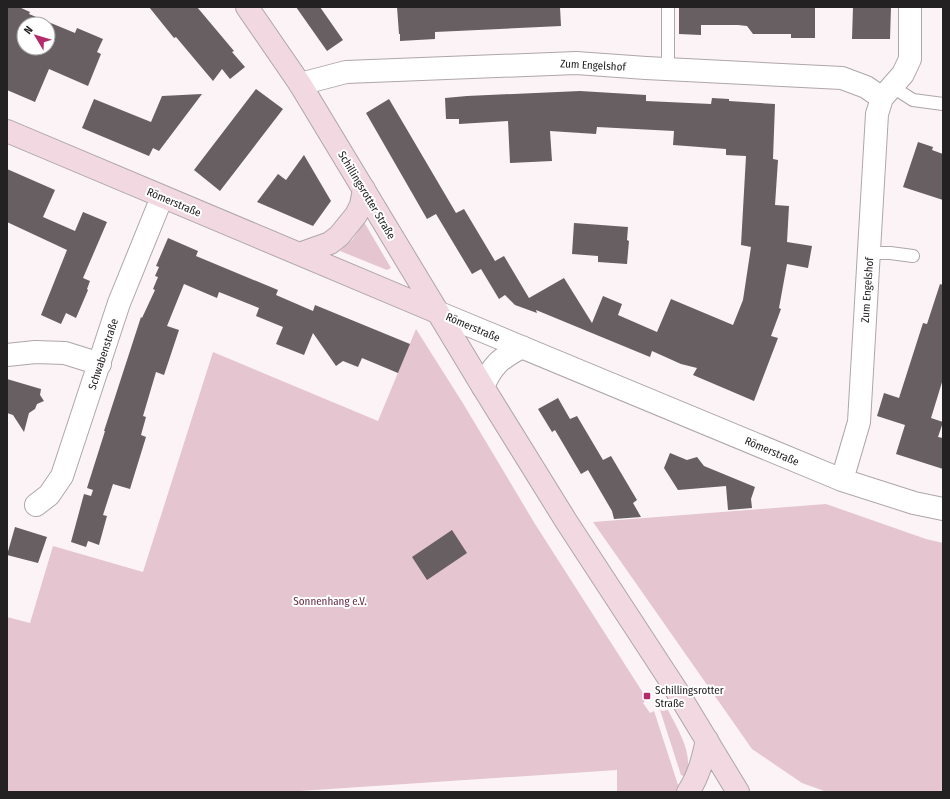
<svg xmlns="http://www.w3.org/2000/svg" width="950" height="799" viewBox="0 0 950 799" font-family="'Fira Sans Condensed',sans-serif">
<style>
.green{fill:#e5c5cf}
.building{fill:#675f62;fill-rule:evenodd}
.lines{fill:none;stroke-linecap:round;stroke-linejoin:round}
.lane-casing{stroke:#aea6a9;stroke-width:14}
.street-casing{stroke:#aea6a9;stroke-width:24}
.secondary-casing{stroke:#aea6a9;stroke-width:24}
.lane{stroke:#fff;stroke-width:12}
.street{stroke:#fff;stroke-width:22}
.secondary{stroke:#f1d8e1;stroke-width:22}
.poi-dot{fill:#b42b6c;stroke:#fff;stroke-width:1.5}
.labels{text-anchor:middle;stroke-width:4;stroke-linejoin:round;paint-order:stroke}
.street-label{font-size:11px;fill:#242122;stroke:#fff}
.park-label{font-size:11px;fill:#672b43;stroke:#fff}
.poi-label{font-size:11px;fill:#242122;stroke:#fff;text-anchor:start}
</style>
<rect width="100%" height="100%" fill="#fbf3f5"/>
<!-- green -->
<path class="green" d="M 364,222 L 391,268 L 387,270 L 340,251 L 353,239 Z
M 416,329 L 464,405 L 535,524 L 647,699 L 643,703 L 650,713 L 654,711 L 655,714 L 679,788 L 675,792 L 617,792 L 617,770 L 285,792 L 7,792 L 7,617 L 30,623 L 53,546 L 143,572 L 213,352 L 378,421 Z
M 826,504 L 926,539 L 943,543 L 943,792 L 827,792 L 802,783 L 752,749 L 593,522 Z
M 660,710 L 662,711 L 668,710 C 678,730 694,754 686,777 L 681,775 Z"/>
<!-- building -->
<path class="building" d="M 7,7 L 19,7 L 30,12 L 29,14 L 75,33 L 77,28 L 103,39 L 97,52 L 101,54 L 88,86 L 49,69 L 35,102 L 7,90 ZM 24,24 L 48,24 L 48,48 L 24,48 Z
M 149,7 L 197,7 L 234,51 L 232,52 L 245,67 L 230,79 L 222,69 L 213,81 L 176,37 L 174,38 Z
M 296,7 L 320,7 L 343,40 L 327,51 Z
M 397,7 L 560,7 L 561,26 L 435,32 L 435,39 L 400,41 L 400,34 L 399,34 Z
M 679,7 L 815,7 L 815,38 L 791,38 L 791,34 L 753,34 L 747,26 L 738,25 L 701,25 L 701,35 L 679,34 Z
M 853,7 L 891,7 L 890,39 L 852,39 Z
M 256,89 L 283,109 L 220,191 L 194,170 Z
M 580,91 L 646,95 L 646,101 L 711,104 L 712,98 L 729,99 L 729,101 L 775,104 L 773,159 L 778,160 L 775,205 L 789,206 L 787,242 L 812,246 L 808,268 L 787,264 L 779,308 L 781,309 L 771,336 L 778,338 L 754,401 L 693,375 L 697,368 L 681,364 L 652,351 L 650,357 L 536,310 L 537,313 L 515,305 L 505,295 L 499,299 L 481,269 L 472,274 L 436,214 L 427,219 L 366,113 L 389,99 L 456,213 L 464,209 L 495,261 L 504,256 L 529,298 L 564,278 L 592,323 L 603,296 L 622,304 L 618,315 L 657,332 L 671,299 L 733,325 L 743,300 L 751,247 L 741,245 L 746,156 L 726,155 L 726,149 L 673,145 L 674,131 L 597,127 L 596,134 L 550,131 L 552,161 L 510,163 L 508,121 L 459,124 L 459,119 L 446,119 L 445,98 L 467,96 Z
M 202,94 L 159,151 L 153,148 L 149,156 L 82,128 L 94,99 L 151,122 L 162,96 Z
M 918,142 L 933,147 L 932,150 L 943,154 L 943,200 L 903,187 Z
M 304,155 L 331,201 L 313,226 L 257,202 L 278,174 L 286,180 Z
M 7,169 L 55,190 L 43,217 L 75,231 L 83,212 L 107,222 L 83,278 L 90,281 L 87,289 L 88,290 L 76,318 L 66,313 L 61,324 L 41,315 L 67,250 L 7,222 Z
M 574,223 L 628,227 L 627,240 L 629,241 L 627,264 L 598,262 L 598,256 L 572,254 Z
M 168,238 L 198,251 L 196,256 L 278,290 L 276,295 L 313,311 L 315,305 L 410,344 L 398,373 L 362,358 L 358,367 L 343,361 L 336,366 L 313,333 L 304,355 L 276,344 L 283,327 L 256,316 L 259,308 L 219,292 L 217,298 L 184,284 L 167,326 L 179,330 L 164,375 L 156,372 L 143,416 L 146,417 L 141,435 L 146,437 L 130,489 L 113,484 L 103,515 L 107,516 L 99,545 L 88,541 L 86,547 L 71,542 L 84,494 L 91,496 L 93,490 L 87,488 L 105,431 L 104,431 L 141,317 L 142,318 L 155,290 L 153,289 L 158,277 L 155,276 L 159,267 L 156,266 Z
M 940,284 L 943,285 L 943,379 L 931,418 L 943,422 L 938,437 L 943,438 L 943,469 L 896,454 L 905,425 L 877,416 L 884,393 L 899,398 L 923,323 L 927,324 Z
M 7,379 L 41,389 L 40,395 L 44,401 L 37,404 L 35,409 L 29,413 L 24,432 L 13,415 L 7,413 Z
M 558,398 L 570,419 L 577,416 L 603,460 L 611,456 L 637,500 L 633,503 L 641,517 L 614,519 L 612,511 L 588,470 L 581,474 L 555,430 L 552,432 L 538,409 Z
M 670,453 L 687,460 L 697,457 L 704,466 L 755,487 L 751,499 L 752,508 L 728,510 L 726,486 L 678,490 L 664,468 Z
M 15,527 L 47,537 L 38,563 L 7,555 Z
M 452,530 L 467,553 L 427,580 L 412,557 Z"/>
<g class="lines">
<!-- lane casing -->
<g class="lane-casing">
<path id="lane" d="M 668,69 L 668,7
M 891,86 L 913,100 L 943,104
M 869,253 L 890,253 L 913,256"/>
</g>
<!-- street casing -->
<g class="street-casing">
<path id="street" d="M 300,84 L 346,72 L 576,63 L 646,68 L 842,78 L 866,87 L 882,98
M 437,312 L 842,480 L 914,503 L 943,509
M 7,355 L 35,352 L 65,353 L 100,364
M 483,387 C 492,365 501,358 522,347
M 842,480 L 859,422 L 877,114 L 882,98 L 903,74 L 910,59 L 910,7
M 36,505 L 49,495 L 62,476 L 119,303 L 162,197"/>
</g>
<!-- secondary casing -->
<g class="secondary-casing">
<path id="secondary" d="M 247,7 L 300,84 L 483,387 L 566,521 L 675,688 L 738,792
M 7,131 L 437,312
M 299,254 L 330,243 L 339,236 L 356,215 L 361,205 L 364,189
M 688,792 C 699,776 703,758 707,740"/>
</g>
<!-- lane -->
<use href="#lane" class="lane"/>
<!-- street -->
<use href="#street" class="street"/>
<!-- secondary -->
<use href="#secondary" class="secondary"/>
</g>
<!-- markers -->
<rect class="poi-dot" x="643" y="692" width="8" height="8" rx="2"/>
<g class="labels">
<!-- street labels -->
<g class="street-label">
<text transform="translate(593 65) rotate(3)" y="4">Zum Engelshof</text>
<text transform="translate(367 195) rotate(59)" y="4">Schillingsrotter Straße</text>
<text transform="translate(174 202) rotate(23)" y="4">Römerstraße</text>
<text transform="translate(867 290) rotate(-86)" y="4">Zum Engelshof</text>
<text transform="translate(473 327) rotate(23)" y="4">Römerstraße</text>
<text transform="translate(103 354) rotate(-72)" y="4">Schwabenstraße</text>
<text transform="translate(772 451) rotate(23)" y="4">Römerstraße</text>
</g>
<!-- park labels -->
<g class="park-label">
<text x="330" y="605">Sonnenhang e.V.</text>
</g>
<!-- poi labels -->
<g class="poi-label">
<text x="655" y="694">Schillingsrotter<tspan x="655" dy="13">Straße</tspan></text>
</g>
</g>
<!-- border -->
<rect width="950" height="799" fill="none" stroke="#242122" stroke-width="16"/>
<!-- north arrow -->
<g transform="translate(36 36) rotate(308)"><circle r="19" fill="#ffffff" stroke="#a7a6a7"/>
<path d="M0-3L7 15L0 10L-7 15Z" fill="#b42b6c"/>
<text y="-6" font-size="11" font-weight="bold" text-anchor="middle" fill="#242122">N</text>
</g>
</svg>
